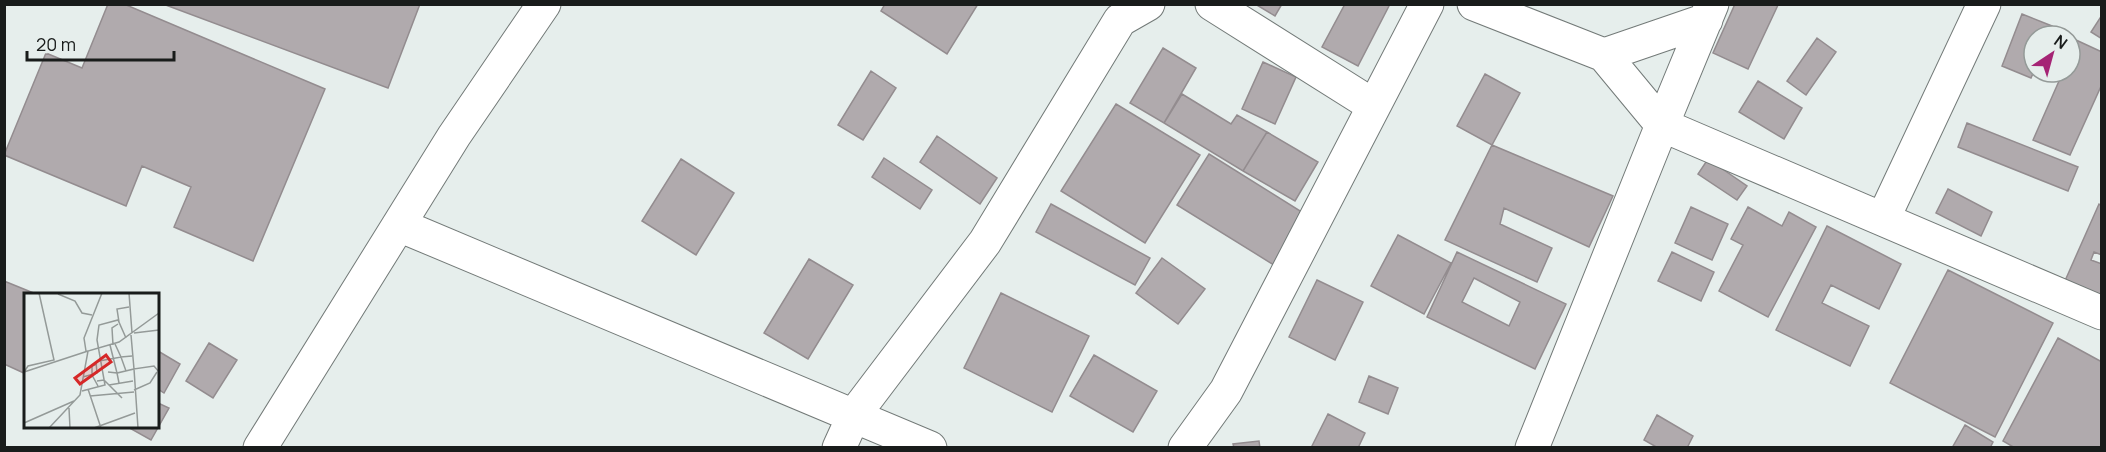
<svg xmlns="http://www.w3.org/2000/svg" width="2106" height="452" viewBox="0 0 2106 452" font-family="Manrope,sans-serif">
<style>
.building{fill:#b0aaad;stroke:#938c8f;stroke-width:1.5;fill-rule:evenodd}
.lines{fill:none;stroke-linecap:round;stroke-linejoin:round}
.street-casing{stroke:#737a78;stroke-width:35}
.street{stroke:#fff;stroke-width:33}
.inset-road{fill:none;stroke:#949a98;stroke-width:1.5}
.view{fill:#d62828;fill-opacity:0.15;stroke:#d62828;stroke-width:3}
.inset-edge{fill:none;stroke:#191c1b;stroke-width:3}
</style>
<rect width="100%" height="100%" fill="#e6eeec"/>
<!-- building -->
<path class="building" d="M 108,4 L 124,4 L 325,89 L 253,261 L 174,227 L 191,187 L 142,166 L 126,206 L 4,155 L 46,53 L 82,68 Z
M 163,4 L 420,4 L 388,88 Z
M 885,4 L 978,4 L 947,54 L 881,11 Z
M 1255,4 L 1282,4 L 1275,16 Z
M 1345,4 L 1390,4 L 1358,66 L 1322,47 Z
M 1735,4 L 1778,5 L 1748,69 L 1713,53 Z
M 2022,14 L 2052,26 L 2048,36 L 2034,36 L 2034,71 L 2031,78 L 2002,66 Z
M 2102,15 L 2102,39 L 2091,32 Z
M 1817,38 L 1836,52 L 1806,95 L 1787,81 Z
M 2076,40 L 2102,52 L 2102,84 L 2070,155 L 2033,140 L 2063,72 L 2070,72 L 2070,55 Z
M 1163,48 L 1196,68 L 1164,123 L 1130,103 Z
M 1263,62 L 1296,77 L 1275,124 L 1242,109 Z
M 871,71 L 896,88 L 863,140 L 838,125 Z
M 1485,74 L 1520,93 L 1492,145 L 1457,126 Z
M 1758,81 L 1802,108 L 1784,139 L 1739,112 Z
M 1182,94 L 1231,124 L 1237,115 L 1267,132 L 1243,171 L 1164,123 Z
M 1116,104 L 1200,155 L 1145,243 L 1061,191 Z
M 1967,123 L 2078,167 L 2068,191 L 1958,147 Z
M 1267,132 L 1318,162 L 1295,201 L 1243,171 Z
M 937,136 L 997,178 L 980,204 L 920,162 Z
M 1492,145 L 1613,196 L 1589,247 L 1504,208 L 1500,224 L 1552,248 L 1537,282 L 1445,240 Z
M 1209,154 L 1305,214 L 1274,265 L 1177,205 Z
M 884,158 L 932,190 L 920,209 L 872,177 Z
M 681,159 L 734,193 L 696,255 L 642,221 Z
M 1708,159 L 1747,186 L 1737,200 L 1698,174 Z
M 1948,189 L 1992,212 L 1981,236 L 1936,213 Z
M 1051,204 L 1150,258 L 1135,285 L 1036,232 Z
M 2099,204 L 2102,206 L 2102,255 L 2094,252 L 2091,260 L 2102,264 L 2102,299 L 2064,283 Z
M 1691,207 L 1728,224 L 1712,260 L 1675,243 Z
M 1748,207 L 1782,226 L 1789,212 L 1816,227 L 1768,317 L 1719,291 L 1743,245 L 1731,239 Z
M 1827,226 L 1901,264 L 1879,309 L 1831,285 L 1822,303 L 1869,326 L 1850,366 L 1776,330 Z
M 1398,235 L 1451,263 L 1424,314 L 1371,286 Z
M 1457,252 L 1566,304 L 1535,369 L 1427,317 ZM 1474,278 L 1520,302 L 1509,326 L 1462,302 Z
M 1672,252 L 1714,272 L 1701,301 L 1658,281 Z
M 1162,258 L 1205,289 L 1178,324 L 1136,293 Z
M 809,259 L 853,285 L 808,359 L 764,333 Z
M 1948,270 L 2053,323 L 1995,437 L 1890,383 Z
M 1317,280 L 1363,302 L 1335,360 L 1289,337 Z
M 4,281 L 36,294 L 26,294 L 26,374 L 4,364 Z
M 1001,293 L 1089,336 L 1052,412 L 964,368 Z
M 2058,338 L 2102,362 L 2102,448 L 2015,448 L 2003,441 Z
M 209,343 L 237,360 L 213,398 L 186,381 Z
M 158,351 L 180,364 L 164,393 L 158,389 Z
M 1094,355 L 1157,391 L 1133,432 L 1070,396 Z
M 1369,376 L 1398,388 L 1388,414 L 1359,402 Z
M 158,403 L 169,408 L 151,440 L 126,426 L 158,426 Z
M 1328,414 L 1365,433 L 1358,448 L 1311,448 Z
M 1657,415 L 1693,436 L 1687,448 L 1658,448 L 1644,440 Z
M 1965,425 L 1993,442 L 1990,448 L 1952,448 Z
M 1259,441 L 1260,448 L 1234,448 L 1233,444 Z"/>
<g class="lines">
<!-- street casing -->
<g class="street-casing">
<path id="street" d="M 1212,4 L 1374,106
M 1474,4 L 1604,55 L 1706,20
M 1604,55 L 1662,125 L 2102,313
M 1883,219 L 1984,4
M 399,225 L 930,448
M 260,448 L 454,136 L 544,4
M 839,448 L 854,415 L 985,242 L 1120,20 L 1148,4
M 1185,448 L 1226,391 L 1427,4
M 1532,448 L 1662,125 L 1712,4"/>
</g>
<!-- street -->
<use href="#street" class="street"/>
</g>
<!-- overview -->
<g transform="translate(24 293)">
<rect width="135" height="135" fill="#e6eeec"/>
<path class="inset-road" d="M 105,0 L 108,40M 34,1 L 51,8 L 58,20 L 68,22M 95,29 L 93,16 L 105,14M 110,40 L 135,37M 107,42 L 110,76 L 130,73 L 135,79M 91,51 L 97,64 L 108,63M 86,52 L 93,80 L 110,76 L 114,135M 89,52 L 88,35 L 94,31M 62,58 L 60,45 L 78,0M 75,68 L 97,64 L 102,78M 73,71 L 68,73 L 68,82 L 74,93M 0,79 L 4,73 L 30,67 L 15,0M 0,79 L 64,58M 84,79 L 93,80 L 95,90M 59,84 L 73,80 L 72,69M 73,88 L 80,87 L 98,105M 85,92 L 109,88M 64,96 L 77,135M 110,97 L 126,90 L 133,79M 58,98 L 81,92 L 73,47 L 75,32 L 94,27 L 102,45M 66,103 L 110,99M 45,115 L 46,135M 0,130 L 50,108M 25,135 L 56,102 L 64,58 L 95,49 L 135,20M 70,135 L 111,120"/>
<path class="view" d="M 82,62 L 87,69 L 56,91 L 51,85 Z"/>
<rect width="135" height="135" class="inset-edge"/>
</g>
<!-- border -->
<rect width="2106" height="452" fill="none" stroke="#191c1b" stroke-width="12"/>
<!-- north arrow -->
<g transform="translate(2052 54) rotate(36)"><circle r="28" fill="#e6eeec" stroke="#949a98" stroke-width="1.5"/>
<path d="M0-4.5L10 22L0 15L-10 22Z" fill="#a52475"/>
<text y="-9" font-size="16" font-weight="bold" text-anchor="middle" fill="#191c1b">N</text>
</g>
<!-- scale -->
<path d="M27 51v9h147v-9" fill="none" stroke="#191c1b" stroke-width="3"/>
<text x="36" y="51" font-size="18" fill="#191c1b" stroke="#e6eeec" stroke-width="4.5" paint-order="stroke">20 m</text>
</svg>
